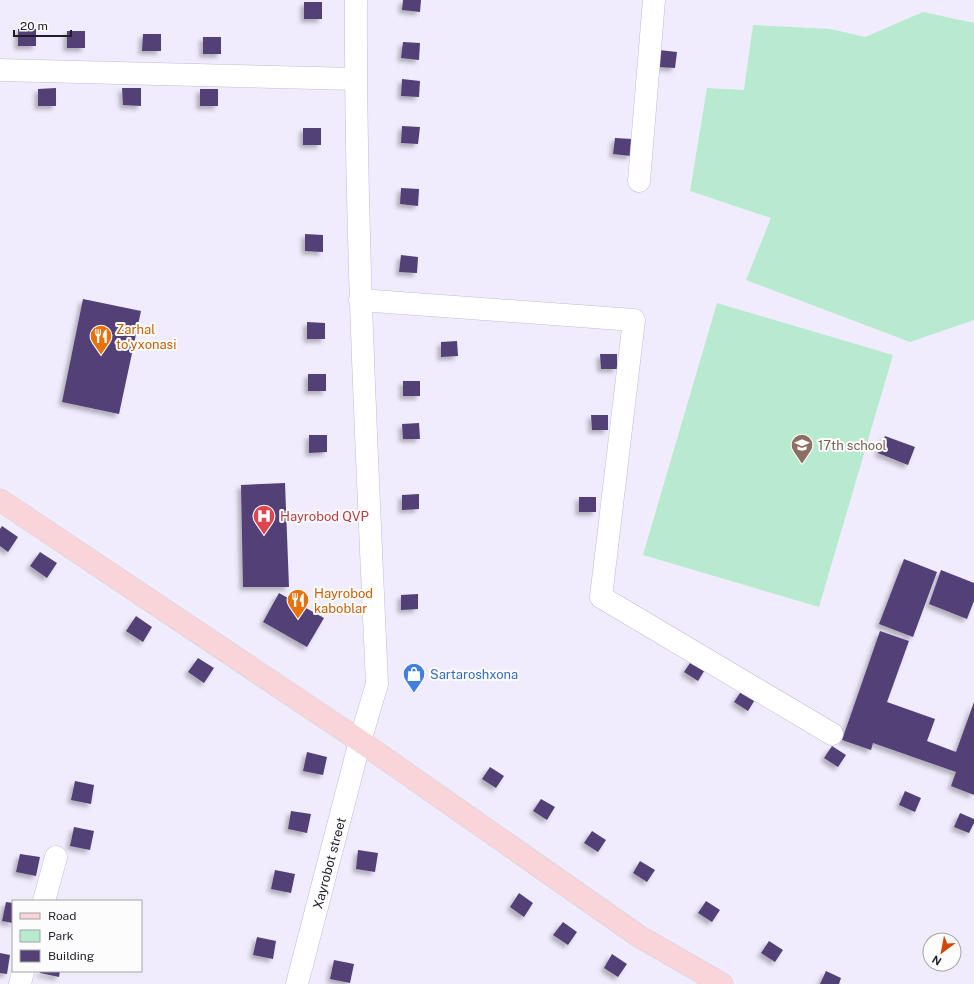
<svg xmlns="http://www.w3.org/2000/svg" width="974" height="984" viewBox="0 0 974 984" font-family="'Public Sans',sans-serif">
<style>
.green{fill:#b8eacf}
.building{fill:#534177;filter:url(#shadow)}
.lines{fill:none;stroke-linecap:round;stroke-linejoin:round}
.minor-casing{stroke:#c2bbd6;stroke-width:23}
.major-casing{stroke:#d2d2d4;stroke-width:23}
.minor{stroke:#fff;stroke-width:22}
.major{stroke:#f9d4d8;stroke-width:22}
.labels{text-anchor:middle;stroke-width:4;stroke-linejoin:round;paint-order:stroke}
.food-label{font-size:13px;fill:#c56008;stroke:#fcfcfc;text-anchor:start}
.education-label{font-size:13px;fill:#785e54;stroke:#fcfcfc;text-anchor:start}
.health-label{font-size:13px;fill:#be3a42;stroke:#fcfcfc;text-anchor:start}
.shop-label{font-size:13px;fill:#366cbe;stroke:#fcfcfc;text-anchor:start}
.street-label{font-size:13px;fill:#201d27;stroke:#fcfcfc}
</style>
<defs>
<filter id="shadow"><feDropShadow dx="-3.5" dy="3.5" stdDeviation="2" flood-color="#0004"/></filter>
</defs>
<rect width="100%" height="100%" fill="#f0ecfd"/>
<!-- green -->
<path class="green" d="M 923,12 L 974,23 L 974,320 L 910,342 L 746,280 L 771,218 L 690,191 L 707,88 L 744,90 L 753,25 L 830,29 L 865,37 Z
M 717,303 L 893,355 L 819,607 L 643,555 Z"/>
<!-- building -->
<path class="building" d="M 403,0 L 421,0 L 420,12 L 402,10 Z
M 304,2 L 322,2 L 322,19 L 304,19 Z
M 18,29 L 36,29 L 36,46 L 18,46 Z
M 67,31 L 85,31 L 85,48 L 67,48 Z
M 143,34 L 161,34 L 161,51 L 142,51 Z
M 203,37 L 221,37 L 221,54 L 203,54 Z
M 403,42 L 420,43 L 419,60 L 401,58 Z
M 659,50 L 677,52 L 675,68 L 658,67 Z
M 402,79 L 420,81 L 419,97 L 401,96 Z
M 56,88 L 56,106 L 38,106 L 38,89 Z
M 122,88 L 141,88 L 141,106 L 123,105 Z
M 200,89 L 218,89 L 218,106 L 200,106 Z
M 402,126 L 420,127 L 418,144 L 401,143 Z
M 303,128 L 321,128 L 321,145 L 303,145 Z
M 615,138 L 632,139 L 631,156 L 613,154 Z
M 401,188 L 419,189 L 418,206 L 400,204 Z
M 305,234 L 323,235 L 323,252 L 305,251 Z
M 401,255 L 418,257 L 417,273 L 399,272 Z
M 83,299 L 141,311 L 119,414 L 62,402 Z
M 307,322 L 325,323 L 325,339 L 307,339 Z
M 457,341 L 458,356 L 441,357 L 441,342 Z
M 600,354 L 617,354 L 617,369 L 601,369 Z
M 308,374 L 326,374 L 326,391 L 308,391 Z
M 403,381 L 420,381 L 420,396 L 403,396 Z
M 591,415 L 608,415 L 608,430 L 592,430 Z
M 419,423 L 420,439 L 403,439 L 402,424 Z
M 309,435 L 327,435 L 327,452 L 309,453 Z
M 885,436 L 915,447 L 908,465 L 878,453 Z
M 285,483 L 289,587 L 243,587 L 241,485 Z
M 419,494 L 419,509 L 402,510 L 402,495 Z
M 579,497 L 596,497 L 596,512 L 579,512 Z
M 2,526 L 18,537 L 8,552 L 0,546 L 0,529 Z
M 40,552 L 57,563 L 47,578 L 30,566 Z
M 904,559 L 937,572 L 913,637 L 879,624 Z
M 941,570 L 974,583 L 974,601 L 967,619 L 929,604 Z
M 279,593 L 324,618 L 307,647 L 263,622 Z
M 418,594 L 418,609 L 401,610 L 401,595 Z
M 136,616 L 152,627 L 143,642 L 126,631 Z
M 880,631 L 909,641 L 887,702 L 935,719 L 927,741 L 956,752 L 974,702 L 974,795 L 951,786 L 956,772 L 873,743 L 871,750 L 842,740 Z
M 198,658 L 214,668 L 204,683 L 188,672 Z
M 692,660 L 706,668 L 698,681 L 684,672 Z
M 742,690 L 756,698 L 748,711 L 734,702 Z
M 832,746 L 846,755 L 838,767 L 824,758 Z
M 307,752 L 327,757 L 323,775 L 303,771 Z
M 490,767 L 504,776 L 496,788 L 482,779 Z
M 75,781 L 94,785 L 91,804 L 71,800 Z
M 905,791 L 921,798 L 915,812 L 899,805 Z
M 541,799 L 555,807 L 547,820 L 533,811 Z
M 291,811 L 311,814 L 307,833 L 288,829 Z
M 960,813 L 974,819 L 974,823 L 969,833 L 954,827 Z
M 74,827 L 94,831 L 90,850 L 70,846 Z
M 592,831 L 606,840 L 598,852 L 584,843 Z
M 358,850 L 378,853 L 375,872 L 356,869 Z
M 20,854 L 40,857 L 36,876 L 16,872 Z
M 640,861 L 655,870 L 647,882 L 633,873 Z
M 275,870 L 295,874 L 291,893 L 271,889 Z
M 519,893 L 533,903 L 524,917 L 510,907 Z
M 706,901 L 720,910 L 712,922 L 698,913 Z
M 6,902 L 13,903 L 13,923 L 2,921 Z
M 563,922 L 577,932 L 568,945 L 553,935 Z
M 257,937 L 276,941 L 273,959 L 253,955 Z
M 769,941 L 783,950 L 775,962 L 761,953 Z
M 0,953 L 10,955 L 7,974 L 0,973 Z
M 612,954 L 627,964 L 618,977 L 604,968 Z
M 334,960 L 354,964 L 350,983 L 330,979 Z
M 40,971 L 60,971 L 59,977 L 40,973 Z
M 826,971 L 841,978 L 839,984 L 820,984 Z"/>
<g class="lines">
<!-- minor casing -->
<g class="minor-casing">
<path id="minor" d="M 0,70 L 356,79
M 639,181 L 654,0
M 360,300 L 634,320 L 601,597 L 832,734
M 44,901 L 56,857
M 20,984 L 23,971
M 297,984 L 360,741 L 377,684 C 367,456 355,228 356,0"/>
</g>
<!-- major casing -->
<g class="major-casing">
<path id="major" d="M 0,500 L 360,741 L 640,937 L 722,984"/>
</g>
<!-- minor -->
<use href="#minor" class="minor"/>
<!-- major -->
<use href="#major" class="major"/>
</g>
<!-- icons -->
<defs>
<g id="restaurant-pin" transform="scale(1.15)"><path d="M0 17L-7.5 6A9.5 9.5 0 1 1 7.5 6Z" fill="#e8710a" stroke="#fcfcfc"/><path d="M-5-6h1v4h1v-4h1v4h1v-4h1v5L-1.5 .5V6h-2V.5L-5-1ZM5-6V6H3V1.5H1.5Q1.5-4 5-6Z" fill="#fff"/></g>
<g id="school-pin" transform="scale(1.15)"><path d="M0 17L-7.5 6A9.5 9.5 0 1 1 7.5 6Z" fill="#8d6e63" stroke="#fcfcfc"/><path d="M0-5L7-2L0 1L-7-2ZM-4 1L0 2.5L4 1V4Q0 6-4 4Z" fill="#fff"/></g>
<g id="hospital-pin" transform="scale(1.15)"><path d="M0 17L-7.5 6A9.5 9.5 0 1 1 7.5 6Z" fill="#e0444e" stroke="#fcfcfc"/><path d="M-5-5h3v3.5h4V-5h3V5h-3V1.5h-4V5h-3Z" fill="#fff"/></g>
<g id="shop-pin" transform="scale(1.15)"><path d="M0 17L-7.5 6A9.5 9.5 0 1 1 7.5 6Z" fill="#3f7fe0" stroke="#fcfcfc"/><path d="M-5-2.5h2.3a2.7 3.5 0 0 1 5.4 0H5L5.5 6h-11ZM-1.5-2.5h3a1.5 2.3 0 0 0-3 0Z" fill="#fff"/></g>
</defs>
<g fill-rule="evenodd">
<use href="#restaurant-pin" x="101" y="336"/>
<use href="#school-pin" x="802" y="445"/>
<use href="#hospital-pin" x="264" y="516"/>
<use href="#restaurant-pin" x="298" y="600"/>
<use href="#shop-pin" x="414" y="674"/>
</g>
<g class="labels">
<!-- food labels -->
<g class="food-label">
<text x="116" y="334">Zarhal<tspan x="116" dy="15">to'yxonasi</tspan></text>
<text x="314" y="598">Hayrobod<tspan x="314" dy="15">kaboblar</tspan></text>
</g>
<!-- education labels -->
<g class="education-label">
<text x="818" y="450">17th school</text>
</g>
<!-- health labels -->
<g class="health-label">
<text x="280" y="521">Hayrobod QVP</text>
</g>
<!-- shop labels -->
<g class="shop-label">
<text x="430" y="679">Sartaroshxona</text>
</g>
<!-- street labels -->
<g class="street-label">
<text transform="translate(329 863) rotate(-75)" y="5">Xayrobot street</text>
</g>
</g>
<!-- legend -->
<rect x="12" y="900" width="130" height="72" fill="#fcfcfc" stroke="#a4a3a7"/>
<rect x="20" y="913" width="20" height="6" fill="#f9d4d8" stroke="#a4a3a7"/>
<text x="48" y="920" font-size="12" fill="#201d27">Road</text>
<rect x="20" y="930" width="20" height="12" fill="#b8eacf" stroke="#a4a3a7"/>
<text x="48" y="940" font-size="12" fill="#201d27">Park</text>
<rect x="20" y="950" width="20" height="12" fill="#534177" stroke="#a4a3a7"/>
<text x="48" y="960" font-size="12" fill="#201d27">Building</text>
<!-- north arrow -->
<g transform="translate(942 952) rotate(212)"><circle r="19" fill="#fcfcfc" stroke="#a4a3a7"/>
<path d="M0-3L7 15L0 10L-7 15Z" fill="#ce480b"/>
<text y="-6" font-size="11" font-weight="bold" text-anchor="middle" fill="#201d27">N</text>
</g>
<!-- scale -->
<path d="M14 30v6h57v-6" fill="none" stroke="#201d27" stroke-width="2"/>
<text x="20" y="30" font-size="12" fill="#201d27" stroke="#fcfcfc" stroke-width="3" paint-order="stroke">20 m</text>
</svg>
